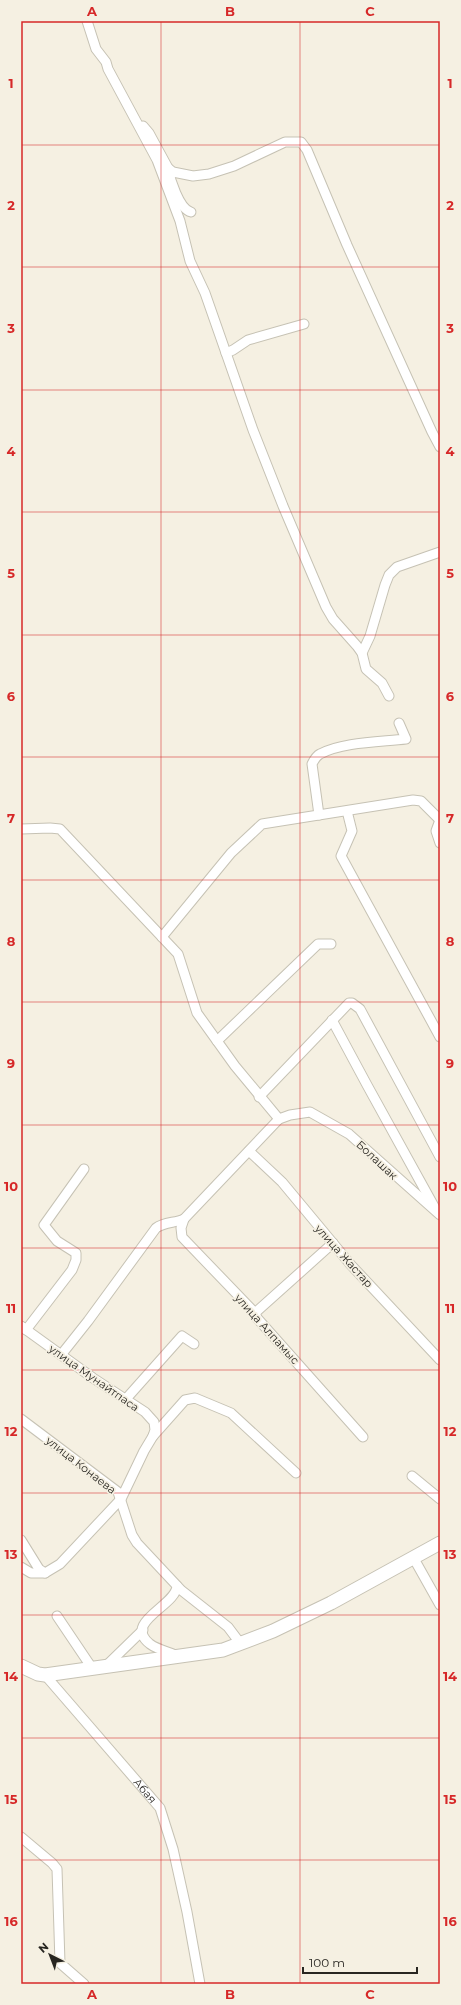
<svg xmlns="http://www.w3.org/2000/svg" width="461" height="2005" viewBox="0 0 461 2005" font-family="Montserrat,sans-serif">
<style>
.lines{fill:none;stroke-linecap:round;stroke-linejoin:round}
.street-casing{stroke:#c6c2b4;stroke-width:11}
.secondary-casing{stroke:#c6c2b4;stroke-width:15}
.street{stroke:#fff;stroke-width:9}
.secondary{stroke:#fff;stroke-width:13}
.grid{fill:none;stroke:#d62828;stroke-width:1;stroke-opacity:0.55}
.labels{text-anchor:middle;stroke-width:3.5;stroke-linejoin:round;paint-order:stroke}
.street-label{font-size:11px;fill:#282621;stroke:#f5f0e2}
.neatline{fill:none;stroke:#d62828;stroke-width:1.5}
.grid-label{font-size:13px;text-anchor:middle;font-weight:bold;fill:#d62828}
</style>
<rect width="100%" height="100%" fill="#f5f0e2"/>
<g class="lines">
<!-- street casing -->
<g class="street-casing">
<g id="street">
<path d="M 87,21 L 96,49 L 106,62 L 108,69 L 157,160 L 180,221 L 190,261 L 205,293 L 253,430 L 283,506 L 326,607 L 333,619 L 357,646 L 362,653 L 366,669 L 382,683 L 389,696"/>
<path d="M 143,126 L 149,133 L 168,168 L 173,172 L 193,176 L 209,174 L 234,166 L 285,142 L 301,142 L 307,150 L 347,245 L 432,432 L 440,447"/>
<path d="M 168,168 C 170,179 179,209 191,212"/>
<path d="M 226,353 L 233,350 L 248,340 L 304,324"/>
<path d="M 362,653 L 370,636 L 385,585 L 389,575 L 397,567 L 440,552"/>
<path d="M 347,811 L 352,831 L 341,856 L 440,1037"/>
<path d="M 319,815 L 312,764 C 314,760 316,756 320,754 C 342,742 380,742 406,739 L 399,723"/>
<path d="M 440,820 L 436,831 L 440,843"/>
<path d="M 21,829 L 50,828 L 60,829 L 178,954 L 197,1013 L 235,1066 L 279,1119"/>
<path d="M 162,937 L 231,853 L 262,824 L 413,800 L 421,801 L 440,820"/>
<path d="M 332,1020 L 367,1085 L 436,1210"/>
<path d="M 217,1041 L 318,944 L 331,944"/>
<path d="M 259,1097 L 349,1003 L 352,1003 L 360,1009 L 440,1157"/>
<path d="M 249,1151 L 282,1182 L 351,1265 L 440,1360"/>
<path d="M 184,1219 L 181,1228 L 182,1237 L 255,1313 L 257,1318 L 363,1437"/>
<path d="M 255,1313 L 333,1243"/>
<path d="M 21,1326 L 93,1378 L 145,1412 L 154,1422 L 155,1430 L 153,1436"/>
<path d="M 26,1330 L 72,1270 L 76,1260 L 76,1253 L 57,1241 L 44,1225 L 84,1169"/>
<path d="M 61,1355 L 88,1321 L 156,1228 C 164,1222 175,1223 184,1219 L 279,1119 L 290,1115 L 310,1112 L 349,1134 L 440,1215"/>
<path d="M 125,1400 L 182,1336 L 194,1344"/>
<path d="M 21,1419 L 118,1492 L 132,1535 L 137,1543 L 181,1590 L 228,1627 L 240,1643"/>
<path d="M 412,1476 L 440,1499"/>
<path d="M 21,1540 L 39,1569 L 45,1573 L 60,1564 L 121,1499 L 144,1451 L 153,1436 L 185,1400 L 195,1398 L 231,1413 L 296,1473"/>
<path d="M 413,1557 L 440,1605"/>
<path d="M 21,1567 L 31,1573 L 45,1573"/>
<path d="M 177,1586 C 176,1606 122,1622 150,1644 C 158,1650 170,1652 178,1656"/>
<path d="M 57,1616 L 92,1668"/>
<path d="M 106,1666 L 143,1630"/>
<path id="s1" d="M 45,1675 L 160,1808 L 173,1849 L 187,1912 L 200,1984"/>
<path d="M 21,1837 L 52,1863 L 57,1869 L 60,1963 L 84,1984"/>
</g>
</g>
<!-- secondary casing -->
<g class="secondary-casing">
<path id="secondary" d="M 21,1666 L 38,1674 L 45,1675 L 223,1650 L 273,1631 L 331,1603 L 440,1543"/>
</g>
<!-- street -->
<use href="#street" class="street"/>
<!-- secondary -->
<use href="#secondary" class="secondary"/>
</g>
<!-- grid -->
<path class="grid" d="M 161,21 L 161,1984M 300,21 L 300,1984M 21,145 L 440,145M 21,267 L 440,267M 21,390 L 440,390M 21,512 L 440,512M 21,635 L 440,635M 21,757 L 440,757M 21,880 L 440,880M 21,1002 L 440,1002M 21,1125 L 440,1125M 21,1248 L 440,1248M 21,1370 L 440,1370M 21,1493 L 440,1493M 21,1615 L 440,1615M 21,1738 L 440,1738M 21,1860 L 440,1860"/>
<g class="labels">
<!-- street labels -->
<g class="street-label">
<text transform="translate(377 1160) rotate(43)" y="4">Болашак</text>
<text transform="translate(344 1256) rotate(48)" y="4">улица Жастар</text>
<text transform="translate(267 1329) rotate(48)" y="4">улица Алпамыс</text>
<text transform="translate(94 1378) rotate(35)" y="4">улица Мунайтпаса</text>
<text transform="translate(81 1465) rotate(38)" y="4">улица Конаева</text>
<text dy="4" stroke="none"><textPath href="#s1" startOffset="153">Абая</textPath></text>
</g>
</g>
<!-- border -->
<rect width="461" height="2005" fill="none" stroke="#f5f0e2" stroke-width="44"/>
<!-- north arrow -->
<g transform="translate(50 1955) rotate(318)" stroke="#f5f0e2" stroke-width="3" paint-order="stroke">
<path d="M0-3L7 15L0 10L-7 15Z" fill="#282621"/>
<text y="-6" font-size="11" font-weight="bold" text-anchor="middle" fill="#282621">N</text>
</g>
<!-- scale -->
<path d="M303 1967v6h114v-6" fill="none" stroke="#282621" stroke-width="2"/>
<text x="309" y="1967" font-size="12" fill="#282621" stroke="#f5f0e2" stroke-width="3" paint-order="stroke">100 m</text>
<rect x="22" y="22" width="417" height="1961" class="neatline"/>
<g class="grid-label">
<text x="92" y="16">A</text>
<text x="230" y="16">B</text>
<text x="370" y="16">C</text>
<text x="11" y="88">1</text>
<text x="450" y="88">1</text>
<text x="11" y="210">2</text>
<text x="450" y="210">2</text>
<text x="11" y="333">3</text>
<text x="450" y="333">3</text>
<text x="11" y="456">4</text>
<text x="450" y="456">4</text>
<text x="11" y="578">5</text>
<text x="450" y="578">5</text>
<text x="11" y="701">6</text>
<text x="450" y="701">6</text>
<text x="11" y="823">7</text>
<text x="450" y="823">7</text>
<text x="11" y="946">8</text>
<text x="450" y="946">8</text>
<text x="11" y="1068">9</text>
<text x="450" y="1068">9</text>
<text x="11" y="1191">10</text>
<text x="450" y="1191">10</text>
<text x="11" y="1313">11</text>
<text x="450" y="1313">11</text>
<text x="11" y="1436">12</text>
<text x="450" y="1436">12</text>
<text x="11" y="1559">13</text>
<text x="450" y="1559">13</text>
<text x="11" y="1681">14</text>
<text x="450" y="1681">14</text>
<text x="11" y="1804">15</text>
<text x="450" y="1804">15</text>
<text x="11" y="1926">16</text>
<text x="450" y="1926">16</text>
<text x="92" y="1999">A</text>
<text x="230" y="1999">B</text>
<text x="370" y="1999">C</text>
</g>
</svg>
